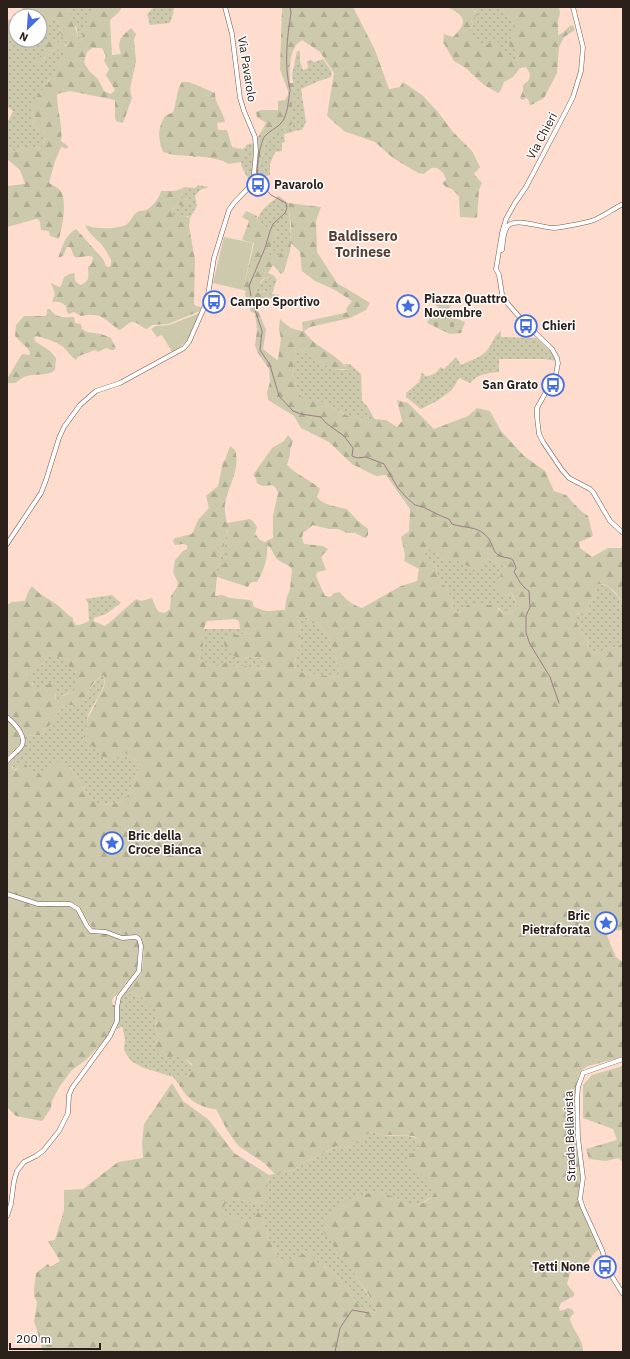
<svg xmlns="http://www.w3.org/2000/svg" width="630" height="1359" viewBox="0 0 630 1359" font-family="'IBM Plex Sans',sans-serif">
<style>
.grass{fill:url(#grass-dots)}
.forest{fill:url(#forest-firs);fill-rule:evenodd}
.cemetery{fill:url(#cemetery-stones)}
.park{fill:#cdc9ac}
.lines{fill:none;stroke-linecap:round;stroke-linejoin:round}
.stream{stroke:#9b7c87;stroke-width:1}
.tertiary-casing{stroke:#75594c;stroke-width:5}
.tertiary{stroke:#fff;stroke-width:4}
.labels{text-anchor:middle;stroke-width:3;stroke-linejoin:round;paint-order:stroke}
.street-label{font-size:12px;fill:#2c201b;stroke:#fff}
.poi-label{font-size:12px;font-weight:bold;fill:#2c201b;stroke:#fff;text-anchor:start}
.quarter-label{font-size:14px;font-weight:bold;fill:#593e32;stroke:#fff}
</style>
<defs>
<pattern id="grass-dots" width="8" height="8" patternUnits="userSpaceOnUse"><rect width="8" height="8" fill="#cdc9ac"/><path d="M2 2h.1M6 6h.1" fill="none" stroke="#b0ac93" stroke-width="1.8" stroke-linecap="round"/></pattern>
<pattern id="forest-firs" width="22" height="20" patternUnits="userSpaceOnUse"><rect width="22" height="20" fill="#cdc9ac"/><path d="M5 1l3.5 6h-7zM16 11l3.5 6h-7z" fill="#b0ac93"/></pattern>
<pattern id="cemetery-stones" width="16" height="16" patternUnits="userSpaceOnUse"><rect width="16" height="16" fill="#cdc9ac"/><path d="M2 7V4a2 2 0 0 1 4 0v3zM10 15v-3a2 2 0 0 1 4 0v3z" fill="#b0ac93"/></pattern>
</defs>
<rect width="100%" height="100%" fill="#ffddce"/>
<!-- grass -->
<path class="grass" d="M 68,7 L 97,7 L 97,8 C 87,18 84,28 81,42 L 78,41 L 77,29 L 72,21 Z
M 154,7 L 174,7 L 173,14 L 170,23 L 150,25 L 147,14 Z
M 472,7 L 501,7 L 516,27 L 518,61 L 505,57 L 487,45 L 480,44 L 468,36 L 469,31 L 473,24 L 471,22 L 476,12 Z
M 52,18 L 58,21 L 60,27 L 59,32 L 68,43 L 68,46 L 63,45 L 54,40 L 40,64 L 44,58 L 55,49 L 62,50 L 68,56 L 63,61 L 58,74 L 48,80 L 47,86 L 38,96 L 31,112 L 36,120 L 32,122 L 36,128 L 43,131 L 46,134 L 42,147 L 33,148 L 26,146 L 17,152 L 12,150 L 7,143 L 7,123 L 13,111 L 7,106 L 7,27 L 12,34 L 16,28 L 16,40 L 40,40 L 40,28 C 45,26 48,21 52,18 Z
M 297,51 L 300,51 L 300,61 L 303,70 L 308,68 L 307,61 L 311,60 L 314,62 L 323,59 L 332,72 L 331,77 L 319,81 L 301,89 L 306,122 L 302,130 L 293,131 L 293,132 L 284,134 L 285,142 L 282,143 L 282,151 L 275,152 L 270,164 L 270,175 L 259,178 L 257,172 L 264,152 L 265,140 L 267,137 L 282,128 L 287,127 L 292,105 L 294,102 L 292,93 L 295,91 L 292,76 Z
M 253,143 C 254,156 251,168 253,181 C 247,179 241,168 241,162 C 242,156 243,154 242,149 L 245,148 L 246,145 Z
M 198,185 L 209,187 L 200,190 L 195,196 L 197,206 L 190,218 L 188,216 C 185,216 181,218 177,218 C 170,217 173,208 176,204 L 182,205 L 188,200 L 180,198 L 184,187 L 195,188 Z
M 279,196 L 288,203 L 289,209 L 291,242 L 287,245 L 278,257 L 269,257 C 269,248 274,241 276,232 L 257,222 C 258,211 271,202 279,196 Z
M 266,277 L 277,279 L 272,294 L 279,295 L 276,301 L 269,298 L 271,296 L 265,291 L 258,293 L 256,290 L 258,285 Z
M 501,331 L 501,337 L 536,338 L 551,352 L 556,361 L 544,359 L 499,359 L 499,372 C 487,373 478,374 470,383 L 459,378 L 452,390 L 437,401 L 421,409 L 406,397 L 406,393 L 419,382 L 422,372 L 425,376 C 431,376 438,373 440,367 L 444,369 L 456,357 L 461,365 C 470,360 482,358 488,349 C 493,343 494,335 501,331 Z
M 296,347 L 334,370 L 348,370 L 344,364 L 350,364 L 361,374 L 362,401 L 367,406 L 375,420 L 350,417 L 322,402 L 303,401 L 296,386 L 293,371 Z
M 227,529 C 232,548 232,557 217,572 L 217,569 L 224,545 Z
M 427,547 L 444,560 L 456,560 L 475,570 L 486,558 L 506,567 L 510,591 L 519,607 L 513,610 L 509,614 L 503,613 L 499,608 L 467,605 L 459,613 L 453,612 L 452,601 L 448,591 L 438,577 L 436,567 L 424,554 Z
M 600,584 L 608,586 L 623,602 L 623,644 L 596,654 L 589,648 L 587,640 L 577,624 L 577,614 L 587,612 L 590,603 L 595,596 L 596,585 Z
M 112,595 L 121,603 L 106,614 L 94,618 L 94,621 L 89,621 L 88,603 L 85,599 Z
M 301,617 L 307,618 L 310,623 L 317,623 C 332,635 333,654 339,671 L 339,674 L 334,677 C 324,674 296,677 294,665 C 298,650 303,635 299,619 Z
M 203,629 L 240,629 L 246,634 L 235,635 L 239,659 L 251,657 L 261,658 L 265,668 L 260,669 L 245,666 L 236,667 L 231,665 L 229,663 L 216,667 L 200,660 L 199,655 L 203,645 L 201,640 Z
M 53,655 L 69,661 L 69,667 L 78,675 C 80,689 76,691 64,695 C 62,696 59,700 57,702 L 55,699 L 56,695 L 44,689 L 40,691 L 35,690 L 33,687 L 33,683 L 26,673 L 43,664 L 48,656 Z
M 104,675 C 108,689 92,703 88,716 C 86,724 88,735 88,742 L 93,745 L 105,760 L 125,753 L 136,760 L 140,765 C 135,777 132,789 125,800 C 118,802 108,806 100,804 C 89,801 77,776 70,767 L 53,768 L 48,770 L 43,771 L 34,778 L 28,769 L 18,768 L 13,770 L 13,760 L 11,760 L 23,747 L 24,736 L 40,735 L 43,733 L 44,729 L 50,725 L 58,712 L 66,705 C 87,708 88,682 104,675 Z
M 124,993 L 134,994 L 139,997 L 142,997 L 146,1001 L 156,1007 L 158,1010 C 158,1014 157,1023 155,1025 L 158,1040 L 153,1044 C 157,1053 161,1060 172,1057 C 175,1056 179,1055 182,1056 C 186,1057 186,1060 189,1063 C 192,1066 194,1065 194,1070 L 179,1080 L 178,1083 L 173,1077 L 144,1068 L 131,1061 L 127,1055 L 124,1050 L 125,1039 L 122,1026 L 118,1029 L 116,1028 L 119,1001 Z
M 373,1132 C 376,1133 379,1134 383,1135 C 395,1137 406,1133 419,1139 L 421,1145 L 408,1157 L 406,1162 C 416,1170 433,1179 435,1193 C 429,1200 414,1209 405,1204 C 403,1203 402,1201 400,1200 C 394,1197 386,1194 379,1193 C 361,1192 345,1201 332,1213 L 346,1260 L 375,1306 L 377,1313 L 361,1308 L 336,1275 L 315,1261 L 281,1263 L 268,1236 L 260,1211 L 251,1222 L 220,1213 L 228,1198 L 265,1204 L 269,1175 L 293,1170 L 311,1159 L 338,1146 L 349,1148 L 354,1145 L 367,1134 Z"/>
<!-- forest -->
<path class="forest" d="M 23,7 L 68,7 C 72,19 77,29 78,41 L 81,42 C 84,28 86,18 97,8 L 97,7 L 122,7 L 119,12 L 110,20 L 112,55 L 121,54 C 116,40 122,36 131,28 L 136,34 L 134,40 L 136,61 L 130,89 L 132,98 L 123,123 L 116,121 L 115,117 L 115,100 L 70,91 L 57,94 C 57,110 63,125 61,141 L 68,146 L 67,149 L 61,147 L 55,161 L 49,183 C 52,185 57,187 60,190 C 68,200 62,228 59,239 L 50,236 L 49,231 L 41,230 L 40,222 L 38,219 L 36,219 L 7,227 L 7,186 L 25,184 L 20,170 L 7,159 L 7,143 L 12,150 L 17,152 L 26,146 L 33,148 L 42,147 L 46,134 L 43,131 L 36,128 L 32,122 L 36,120 L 31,112 L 30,104 C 38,99 38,91 47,86 C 48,79 51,77 58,74 L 59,70 L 54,65 L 56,62 L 63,61 L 68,56 L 62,51 L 55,49 L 44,58 L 39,66 L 36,68 L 36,63 L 49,41 L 54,40 L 63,45 L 67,46 L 68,43 L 59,32 L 60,27 L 58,21 L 52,18 C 48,21 45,26 40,28 L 40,16 L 16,16 C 16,24 17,31 9,35 L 8,33 L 7,19 L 11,20 L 21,12 ZM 92,48 L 102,48 L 106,56 L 104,61 L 109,69 L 106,75 L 115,90 L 111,94 L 104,91 L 98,79 L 89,71 L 84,62 L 87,52 Z
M 282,7 L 353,7 L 375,50 L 389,89 L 400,87 L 403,82 L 422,95 L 438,112 L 453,132 L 472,151 L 480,167 L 474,174 L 482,183 L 479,190 L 477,218 L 460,217 L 459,196 L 452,189 L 446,187 L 442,183 L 446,180 C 445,174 439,166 432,168 C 429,169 427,172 424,174 L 418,173 L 393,158 L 375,142 L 344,131 L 327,116 L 334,73 L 320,52 L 302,40 C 289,47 289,70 290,83 L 294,83 L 298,89 L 292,93 C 295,98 295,100 292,105 L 293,112 L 291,115 L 293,120 L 292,124 L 267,137 L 265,140 L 264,152 L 257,172 L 256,171 L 258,155 L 257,139 L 266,123 L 257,117 L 256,112 L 261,110 L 278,110 L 278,101 L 285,100 L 288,95 L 288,91 L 280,69 Z
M 444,7 L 472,7 L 477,15 L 471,21 L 473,24 L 469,31 L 469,36 L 480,44 L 487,45 L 496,38 L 505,57 L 518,61 L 518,53 L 508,43 L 516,27 L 501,7 L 559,7 L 560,13 L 558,21 L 558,35 L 562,33 L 571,25 L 573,26 L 575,30 L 564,37 L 559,47 L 557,73 L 544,98 L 533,104 L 530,105 L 528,99 L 526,98 L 522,100 L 520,98 L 523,91 L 523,85 L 529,80 L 530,74 L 526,67 L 520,68 L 513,77 L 504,82 L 501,90 L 498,93 L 484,85 L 472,74 L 466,68 L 454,61 L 443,42 L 444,34 L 453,37 C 456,34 462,28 463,23 C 464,14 451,8 444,7 Z
M 182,82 L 189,82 L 215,93 C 215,105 223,110 225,122 L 217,123 L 218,130 L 227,130 L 232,147 L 242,149 L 243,155 L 241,162 L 229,164 C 223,160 202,155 195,157 L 192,156 L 174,155 L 163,152 C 158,137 157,130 165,116 L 173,112 C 177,102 176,91 182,82 Z
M 184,187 L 180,198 L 188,200 L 188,203 L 184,206 L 176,204 L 173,209 L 173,214 L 177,218 L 185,216 L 190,218 L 189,226 L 195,260 L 194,304 L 196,306 L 201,307 L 200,311 L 168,324 L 152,325 L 147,329 C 142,328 137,321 131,322 C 126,324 124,329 119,330 C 104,319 101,312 81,316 L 74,312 L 69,314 L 67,312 L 66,306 C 62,302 57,301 52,302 L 55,294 L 51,283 L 59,287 L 61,286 L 64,277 L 69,274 L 75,273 C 74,279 75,283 81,285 C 91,280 88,276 88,267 L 92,263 L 93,257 C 86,254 77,260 74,256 C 72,253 72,249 70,247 L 67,247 L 63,256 L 58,258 C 64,244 63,238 76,229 L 103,259 L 106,266 L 109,267 L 111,265 L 111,259 C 108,256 107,251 104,248 C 98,239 89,235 85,225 C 94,229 118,230 127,224 C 131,221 133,215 137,212 C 140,210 143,211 146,210 C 153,207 159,198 161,191 C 169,191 178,192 184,187 Z
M 288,203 L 321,207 L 316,221 L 317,252 L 337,283 L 370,303 L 366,310 L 350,318 L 310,327 L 304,331 C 315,348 337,353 348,370 L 343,369 L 334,370 L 296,347 L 293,371 L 296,386 L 303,401 L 311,399 L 322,402 L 350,417 L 386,420 L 397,427 L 402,421 L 397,400 L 408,403 L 434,429 L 468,416 L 477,408 L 490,411 L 501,431 L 524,456 L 545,471 L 554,491 L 566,495 L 581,511 L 588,516 L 593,536 L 579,542 L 580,548 L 592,557 L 608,548 L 621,548 L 623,545 L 623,602 C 616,594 608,580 596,585 L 595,596 L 590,603 L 587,612 L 577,614 L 577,624 L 587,640 L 589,648 L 596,654 L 623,644 L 623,930 L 610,931 L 607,936 L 616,957 L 623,962 L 623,1057 L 588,1066 L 583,1069 L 579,1075 L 576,1086 L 574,1128 L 576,1146 L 581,1170 L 578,1201 L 600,1249 C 592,1253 591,1260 584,1265 C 580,1269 574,1270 570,1273 L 567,1284 L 574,1293 L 574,1296 L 561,1303 L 559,1308 L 560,1311 L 568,1308 L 573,1310 L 574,1313 L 570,1318 C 572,1331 584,1339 583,1352 L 43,1352 L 37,1330 L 34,1322 L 37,1302 L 34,1296 L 34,1289 L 36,1273 L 48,1264 L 50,1267 L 60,1261 L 48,1241 L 55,1240 L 64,1210 L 64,1190 L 83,1189 L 118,1162 L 143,1158 L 142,1143 L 144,1124 L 172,1083 L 183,1101 L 209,1120 L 234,1153 L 269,1175 L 265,1204 L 228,1198 L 221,1213 L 251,1222 L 260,1210 L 268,1236 L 281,1263 L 312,1251 L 315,1261 L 336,1275 L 361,1308 L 377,1313 C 374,1302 367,1292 360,1282 C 349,1265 336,1248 323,1231 C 326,1208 357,1191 380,1193 C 386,1194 395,1197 400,1200 C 404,1203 405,1205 411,1205 C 421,1205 429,1201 435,1193 C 432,1179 416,1170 405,1162 L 408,1157 L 421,1145 L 419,1139 L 414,1136 L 396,1135 L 384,1135 L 373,1132 L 367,1134 L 354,1145 L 349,1148 L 337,1146 L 311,1159 L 293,1170 L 275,1174 L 264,1163 L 240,1147 L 236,1143 L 227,1130 L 216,1109 C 202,1108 191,1102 183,1091 C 181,1087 178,1085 178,1080 L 194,1070 L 192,1064 C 188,1062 188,1060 184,1057 C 179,1054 172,1057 166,1059 L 157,1053 L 153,1045 L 158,1040 L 155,1025 L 157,1023 L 156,1017 L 158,1010 L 156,1007 L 148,1006 C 145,1001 145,997 139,997 L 134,994 L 124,993 L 128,987 L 141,974 C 143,963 147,943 137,935 L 120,936 L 105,930 L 93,929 C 88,922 83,911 77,905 C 70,899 44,903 34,901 C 25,899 15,896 7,892 L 7,763 L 13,759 L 15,762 L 12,767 L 13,770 C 18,770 19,767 21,763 L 24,763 L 27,766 L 34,778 C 37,776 39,773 42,771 C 49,767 51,772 56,762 L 61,761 C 65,763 68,765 71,769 C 79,778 88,801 101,804 C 109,806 118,802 125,800 C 132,789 135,777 140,765 L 136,760 L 125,753 L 110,763 C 98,756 98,746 83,741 L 88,718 L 104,687 L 105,681 L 104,675 C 91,680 88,696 78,705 L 66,705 L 58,712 L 50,725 L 44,729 L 43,733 L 40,735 L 24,736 L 19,725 L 7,713 L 7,605 L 12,602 L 25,601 L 28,592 L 32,586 C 39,594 47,598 56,604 C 62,608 66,614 73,618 L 73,621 L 76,625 C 82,625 84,623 89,621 C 94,620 99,624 105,626 L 109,623 L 136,599 L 141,601 L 152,598 L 156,608 L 159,612 L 165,613 L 170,609 L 171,596 L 177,587 L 178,583 L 173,572 L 175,560 L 183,551 L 187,549 L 187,545 L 183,544 L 175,545 L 173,541 L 175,538 L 192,534 L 198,520 L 209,508 L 206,496 L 218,486 L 223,462 L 225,460 L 230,446 L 235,450 C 241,469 228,486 225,504 C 224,509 226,517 227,523 L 250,519 L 253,521 L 257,527 L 255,534 L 260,540 L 265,542 L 268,540 L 273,538 L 273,516 L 278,493 L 276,488 L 272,485 L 262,486 L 257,483 L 256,478 L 253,475 L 272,448 L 284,441 L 288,435 L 293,441 L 290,450 L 290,455 L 287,465 C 296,475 310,479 320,489 L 317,497 C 322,505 338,507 347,509 L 357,520 L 368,529 L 368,535 L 365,538 L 355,533 L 347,533 L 338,529 L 329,529 L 313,525 L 303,533 L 302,538 L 304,544 L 323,546 L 328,549 L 321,557 L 326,570 C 321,572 316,570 316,576 L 325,596 L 330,597 L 334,593 L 340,592 C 342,597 356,607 362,608 L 401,586 L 417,581 L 419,569 L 404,561 L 405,555 L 401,537 L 409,531 L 410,509 L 386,475 L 376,476 L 352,464 L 329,442 L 301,428 L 294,416 L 268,400 L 267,392 L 270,382 L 269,369 L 258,353 L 255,346 L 257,329 L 255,313 L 251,312 L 245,295 L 246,291 L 243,290 L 254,243 L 242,240 L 249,221 L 242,217 L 246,211 L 257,216 L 257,222 L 276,232 C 274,241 269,248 269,257 L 278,257 L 289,242 L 291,242 L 291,224 ZM 291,243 L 300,252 L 302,271 L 315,281 L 335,290 L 352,301 L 346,309 L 347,312 L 345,313 L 302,322 L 303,331 C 292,330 288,327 280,319 L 279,329 L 281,339 L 278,359 L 277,360 L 263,349 L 266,330 L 255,304 C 257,300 265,297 269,298 L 271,296 L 268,291 L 258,293 L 256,290 C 258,286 262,277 267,277 C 270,277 272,278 274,279 L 276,278 L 273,275 L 268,273 L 273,265 L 281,274 L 284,272 L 290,251 ZM 227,529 C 232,548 231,558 217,572 L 217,569 L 224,545 ZM 267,545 C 273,549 273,555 277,559 C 282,564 287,563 292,569 L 290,589 L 286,600 L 285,610 C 269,610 269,614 253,606 L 253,602 L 250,600 L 230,598 L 222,595 L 215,596 L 217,577 L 248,587 C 250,582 253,581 257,582 C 263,573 269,556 267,545 ZM 427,547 L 444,560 L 456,560 L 475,570 L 486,558 L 506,567 L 494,586 L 505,596 L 511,592 L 519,607 L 513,610 L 509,614 L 503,613 L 494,605 L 467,605 L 459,613 L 453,612 L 452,601 L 448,591 L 438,577 L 436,567 L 424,554 ZM 301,617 L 307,618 L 310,623 L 317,623 C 332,635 333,654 339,671 L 339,674 L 334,677 C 324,674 296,677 294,665 C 298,650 303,635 299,619 ZM 235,619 L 239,621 L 240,629 L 246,634 L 223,636 C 224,650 228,652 239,659 L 251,657 L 261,658 L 265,668 L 260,669 L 245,666 L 236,667 L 226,662 C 218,670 210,664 200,660 C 198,653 203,650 203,644 C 202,635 203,629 207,621 ZM 53,655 L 69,661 L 69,667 L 78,675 C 80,698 65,689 57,702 L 55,699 L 56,687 L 53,684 L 49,683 C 45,688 42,691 35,690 L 33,687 L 32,679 L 26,674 L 43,664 L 48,656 Z
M 47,309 L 50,309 C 56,318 64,318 74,317 L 75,323 L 81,324 L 82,329 L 87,332 L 101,334 L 111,338 L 116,348 C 113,352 111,350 106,348 L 98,352 L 95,350 L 79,356 L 76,360 C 70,356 67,350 62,346 C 54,341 45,338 36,336 L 34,338 L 35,341 L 50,351 L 56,358 L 55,370 C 47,377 36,373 27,376 C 17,379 20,384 8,383 L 7,379 L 22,354 L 30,355 L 29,350 L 15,336 L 16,325 L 24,316 L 45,316 L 47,314 Z
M 7,720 L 15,728 L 21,740 C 18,749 12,751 7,757 Z
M 7,896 L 34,905 L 66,906 L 74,908 L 78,913 L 86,927 L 107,934 L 136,939 L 139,942 L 137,971 L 125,984 L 120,992 L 114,997 L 112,1000 L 113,1005 L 115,1005 L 114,1024 L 103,1044 L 95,1050 L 87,1059 L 71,1071 L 60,1086 L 52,1101 L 51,1108 L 43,1120 L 41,1121 L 16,1116 L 7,1107 Z
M 623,1066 L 623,1162 L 618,1158 L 606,1161 L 589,1159 L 586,1149 L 617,1140 L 613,1129 L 583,1118 L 583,1085 L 592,1075 Z"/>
<!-- cemetery -->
<path class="cemetery" d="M 434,309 L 465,322 L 461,333 L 450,334 L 427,323 Z"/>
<!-- park -->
<path class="park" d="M 224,237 L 253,243 L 243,290 L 213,283 Z
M 434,294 L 441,296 L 446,296 L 451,305 L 448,311 L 439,308 L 429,299 L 434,298 Z
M 200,313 C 192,332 191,341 172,352 L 162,335 L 157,337 L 151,329 L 156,326 L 169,325 Z"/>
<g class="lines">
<!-- stream -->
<path class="stream" d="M 290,7 L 291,13 C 287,38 284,64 290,90
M 258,178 C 256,171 260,141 265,136 C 270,130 278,128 282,122 C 288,114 288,101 290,91
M 251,296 L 249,286 L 265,248 L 270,231 L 273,224 L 285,213 L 287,208 L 286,203 L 271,195 L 261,184
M 251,298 L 262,331 L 260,350 L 270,365 L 279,396 L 293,411 L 301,414 L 321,417 L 326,423 L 344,436 L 353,448 L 352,456 L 357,458 L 366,457 L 384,464 L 398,488 L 406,497 L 415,505 L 423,507 L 441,516 L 449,519 L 452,524 C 467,529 478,525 489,539 C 492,543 493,550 496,553 C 501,559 508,556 513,560 L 516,568 L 514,572 C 519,580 521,586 529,591 L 530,607 L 526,616 L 526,633 L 530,644 L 550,677 L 559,703
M 335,1352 L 340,1328 L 352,1310 L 369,1313"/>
<!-- tertiary casing -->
<g class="tertiary-casing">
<path id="tertiary" d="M 573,7 L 583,47 L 581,71 L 573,97 L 565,113 L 526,187 L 515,203 L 506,219 L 502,233 L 496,269 L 499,275 L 502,294 L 508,304 L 522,320 L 552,349 L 557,358 L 558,363 L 556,374 L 537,408 L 537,417 L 539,434 L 543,442 L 562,470 L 569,478 L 590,489 L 593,492 L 610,521 L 623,533
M 502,250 C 503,243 503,229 509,225 C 518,218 543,228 554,228 C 562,227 587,223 594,220 C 604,216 613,209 623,204
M 7,544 L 41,493 L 46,480 L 59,438 L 64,427 L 80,405 L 96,391 L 120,383 L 184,348 L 189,342 L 207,301 L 214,258 L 229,210 L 234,203 L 255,181 L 254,173 L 256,151 L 255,137 L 244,111 L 240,98 L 232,34 L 225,7
M 7,717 C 14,723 28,737 21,747 C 18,751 11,756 7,761
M 7,894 L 38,904 L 70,904 L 78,909 L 87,926 L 91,931 L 106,932 L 122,938 L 136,937 L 139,939 L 141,946 L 139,971 L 119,997 L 117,1007 L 117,1021 L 110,1036 L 72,1088 L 69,1095 L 68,1113 L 59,1131 L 43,1151 L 36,1156 L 24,1162 L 17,1171 L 14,1181 L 11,1204 L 7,1216
M 607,1268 L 606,1263 L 602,1250 L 583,1208 L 580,1199 L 583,1178 L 578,1138 L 577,1099 L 578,1087 L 583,1073 L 623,1059
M 608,1270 L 623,1294"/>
</g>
<!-- tertiary -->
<use href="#tertiary" class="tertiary"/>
</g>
<!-- icons -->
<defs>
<g id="bus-ring" transform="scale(1.15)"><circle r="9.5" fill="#fff" stroke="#486de0" stroke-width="1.5"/><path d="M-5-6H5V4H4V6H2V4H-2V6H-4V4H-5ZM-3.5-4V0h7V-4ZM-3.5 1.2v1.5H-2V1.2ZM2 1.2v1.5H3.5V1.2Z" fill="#486de0"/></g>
<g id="sight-ring" transform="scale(1.15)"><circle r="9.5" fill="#fff" stroke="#486de0" stroke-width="1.5"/><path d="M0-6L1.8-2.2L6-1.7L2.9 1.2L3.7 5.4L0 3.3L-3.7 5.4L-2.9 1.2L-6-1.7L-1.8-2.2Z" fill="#486de0"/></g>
</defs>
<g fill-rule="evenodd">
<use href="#bus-ring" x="258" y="185"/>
<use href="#bus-ring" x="214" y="302"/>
<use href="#sight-ring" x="408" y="306"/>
<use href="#bus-ring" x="526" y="326"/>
<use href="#bus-ring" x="553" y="385"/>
<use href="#sight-ring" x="112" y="843"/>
<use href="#sight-ring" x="606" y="923"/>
<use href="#bus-ring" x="605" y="1267"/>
</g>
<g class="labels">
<!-- street labels -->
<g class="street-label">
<text transform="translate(247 69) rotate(81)" y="4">Via Pavarolo</text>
<text transform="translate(542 136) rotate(-62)" y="4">Via Chieri</text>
<text transform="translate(570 1136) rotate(-92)" y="4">Strada Bellavista</text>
</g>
<!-- poi labels -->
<g class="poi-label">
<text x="274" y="189">Pavarolo</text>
<text x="424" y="303">Piazza Quattro<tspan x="424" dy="14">Novembre</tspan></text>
<text x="230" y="306">Campo Sportivo</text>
<text x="542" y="330">Chieri</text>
<text x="538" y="389" text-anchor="end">San Grato</text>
<text x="128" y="840">Bric della<tspan x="128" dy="14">Croce Bianca</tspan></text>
<text x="590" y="920" text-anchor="end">Bric<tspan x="590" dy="14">Pietraforata</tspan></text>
<text x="590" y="1271" text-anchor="end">Tetti None</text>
</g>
<!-- quarter labels -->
<g class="quarter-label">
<text x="363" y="241">Baldissero<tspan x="363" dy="16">Torinese</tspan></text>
</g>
</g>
<!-- border -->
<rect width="630" height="1359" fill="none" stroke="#2c201b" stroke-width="16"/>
<!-- north arrow -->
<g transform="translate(28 28) rotate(205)"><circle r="19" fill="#ffffff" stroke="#aba6a4"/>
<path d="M0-3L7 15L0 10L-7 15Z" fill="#486de0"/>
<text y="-6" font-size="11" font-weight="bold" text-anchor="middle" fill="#2c201b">N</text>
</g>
<!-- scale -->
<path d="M10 1343v6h90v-6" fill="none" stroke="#2c201b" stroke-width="2"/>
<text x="16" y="1343" font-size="12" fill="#2c201b" stroke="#ffffff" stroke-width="3" paint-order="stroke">200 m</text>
</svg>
